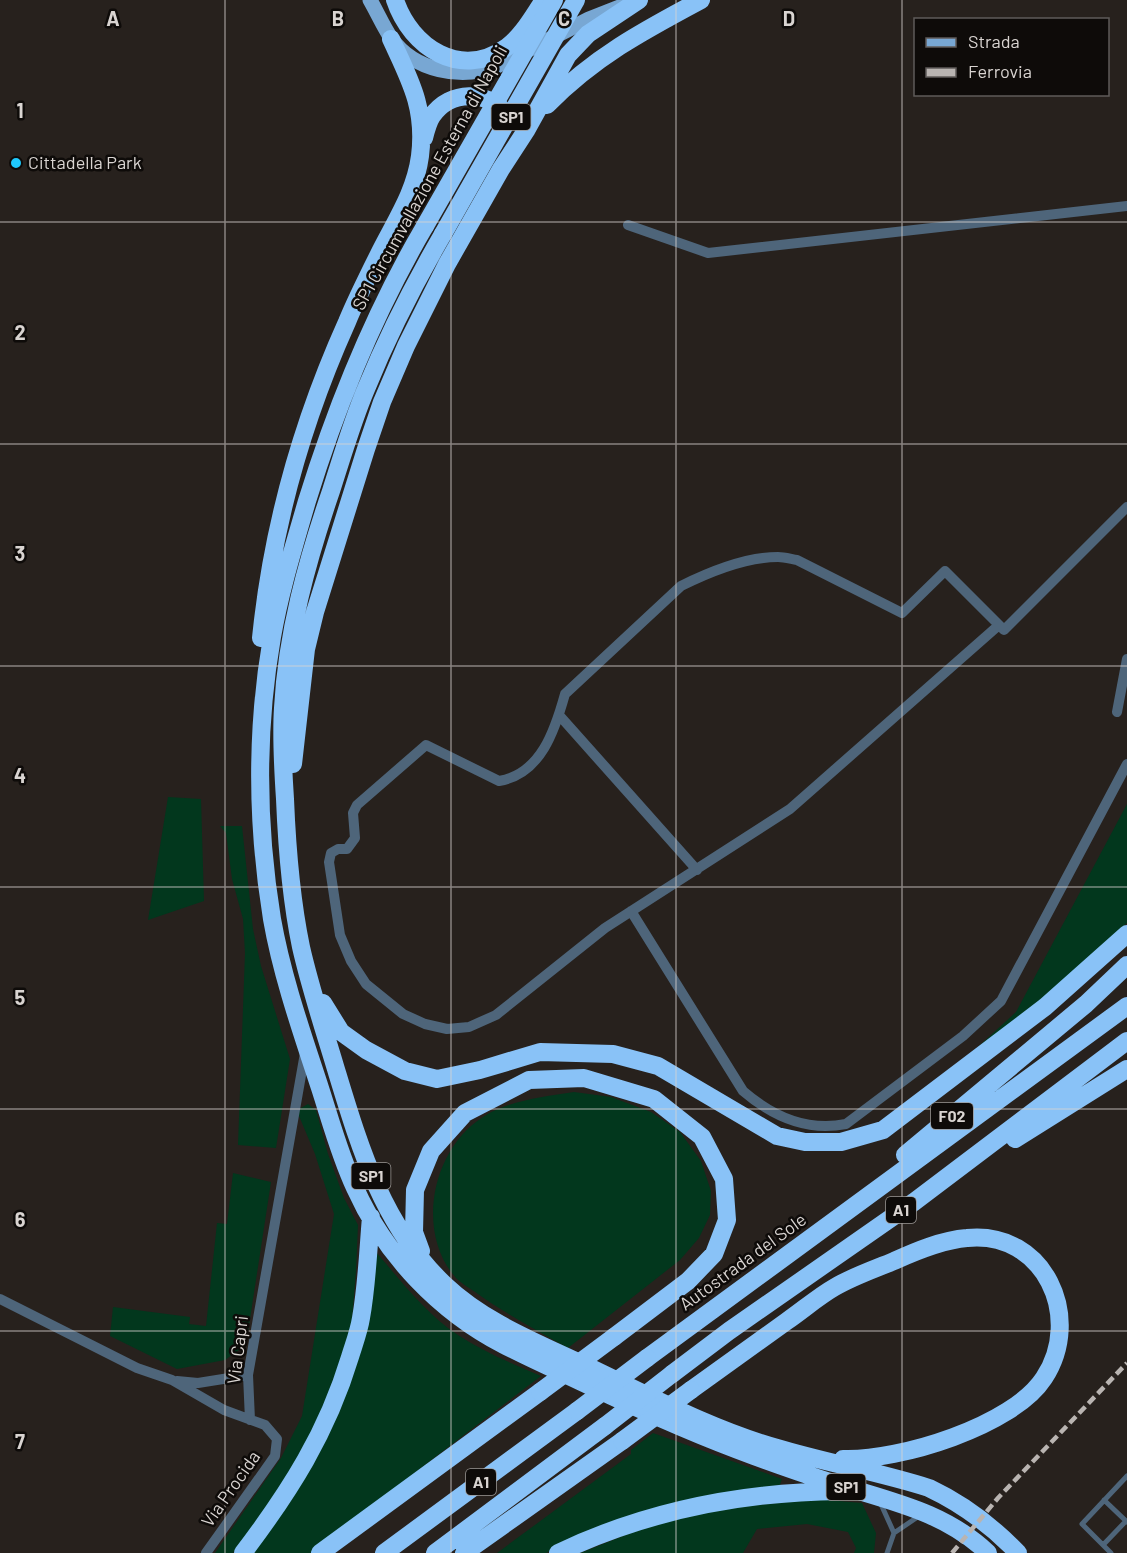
<svg xmlns="http://www.w3.org/2000/svg" width="1127" height="1553" viewBox="0 0 1127 1553" font-family="Barlow,sans-serif">
<style>
.grass{fill:#02371d}
.lines{fill:none;stroke-linecap:round;stroke-linejoin:round}
.lane{stroke:#4e657a;stroke-width:5}
.street{stroke:#4e657a;stroke-width:10}
.primary{stroke:#78a7d3;stroke-width:15}
.highway{stroke:#89c2f7;stroke-width:18}
.rail{stroke:#b9b4b1;stroke-width:4.5;stroke-dasharray:9 4.5;stroke-linecap:butt}
.highway-bridge{stroke:#89c2f7;stroke-width:18}
.grid{fill:none;stroke:#d9d4d1;stroke-width:1.5;stroke-opacity:0.55}
.poi-dot{fill:#1fc9fd;stroke:#0e0b09;stroke-width:2}
.labels{text-anchor:middle;stroke-width:5;stroke-linejoin:round;paint-order:stroke}
.shield{fill:#0e0b09;stroke:#9c9895;stroke-width:1.5}
.shield-label{font-size:16px;font-weight:bold;fill:#d9d4d1}
.poi-label{font-size:18px;fill:#d9d4d1;stroke:#0e0b09;text-anchor:start}
.street-label{font-size:18px;fill:#d9d4d1;stroke:#0e0b09}
.grid-label{font-size:20px;text-anchor:middle;font-weight:bold;fill:#d9d4d1;stroke:#0e0b09;stroke-width:5;stroke-linejoin:round;paint-order:stroke}
</style>
<rect width="100%" height="100%" fill="#27211d"/>
<!-- grass -->
<path class="grass" d="M 168,797 L 201,799 L 204,901 L 148,920 Z
M 1127,804 L 1127,923 L 1064,983 L 969,1055 L 1016,1012 Z
M 220,826 L 242,826 L 253,929 L 261,966 L 290,1059 L 276,1148 L 238,1145 L 245,953 L 243,919 L 232,879 L 226,833 Z
M 574,1092 L 611,1097 L 651,1112 L 680,1132 L 701,1161 L 711,1191 L 710,1215 L 699,1238 L 680,1260 L 568,1348 C 538,1331 506,1314 478,1294 C 471,1289 462,1284 456,1278 C 415,1232 432,1149 483,1117 C 510,1100 543,1097 574,1092 Z
M 308,1104 L 316,1110 L 328,1154 L 344,1198 L 358,1225 L 356,1271 L 352,1321 L 341,1359 L 321,1412 L 300,1455 L 274,1498 L 233,1553 L 215,1553 L 281,1458 L 302,1416 L 334,1214 L 315,1154 L 299,1116 L 299,1109 Z
M 233,1173 L 271,1182 L 246,1345 L 225,1360 L 177,1369 L 110,1336 L 113,1307 L 190,1317 L 189,1324 L 206,1326 L 217,1223 L 227,1224 Z
M 376,1252 C 400,1280 426,1314 458,1335 C 484,1352 513,1364 541,1376 L 310,1553 L 249,1553 L 315,1456 Z
M 653,1433 L 782,1479 L 780,1485 L 726,1493 L 582,1536 L 546,1553 L 497,1553 L 631,1454 L 631,1450 Z
M 816,1499 L 862,1503 L 876,1533 L 874,1553 L 854,1553 L 856,1548 L 848,1532 L 807,1524 L 757,1529 L 743,1553 L 580,1553 L 651,1525 L 718,1509 Z"/>
<g class="lines">
<!-- lane -->
<path class="lane" d="M 1104,1500 L 1127,1522
M 880,1502 L 894,1533
M 1103,1545 L 1126,1521
M 887,1553 L 894,1533 L 919,1516
M 1111,1553 L 1082,1524 L 1127,1476"/>
<!-- street -->
<path class="street" d="M 628,225 L 708,253 L 1127,206
M 999,625 L 790,809 L 605,928 L 496,1015 L 469,1027 L 447,1029 L 425,1024 L 403,1014 L 366,984 L 351,961 L 340,935 L 329,862 L 331,853 L 338,849 L 347,849 L 355,838 L 353,813 L 357,805 L 426,745 L 499,781 C 541,774 555,730 565,694 L 681,586 C 709,572 747,557 778,557 C 784,557 791,559 797,560 L 902,613 L 945,571 L 1004,630 L 1127,507
M 1117,712 L 1127,659
M 559,715 L 697,870
M 631,911 L 743,1091 C 772,1116 806,1132 846,1124 L 963,1036 L 1001,1001 L 1127,764
M 0,1299 L 137,1368 L 172,1380 L 224,1410 L 265,1425 L 277,1439 L 275,1456 L 206,1553
M 177,1381 L 198,1383 L 248,1375
M 250,1420 L 248,1375 L 305,1053"/>
<!-- primary -->
<path class="primary" d="M 370,0 C 377,12 383,26 391,38 C 414,71 461,80 497,66 L 589,19 L 622,6"/>
<!-- highway -->
<path class="highway" d="M 395,0 C 411,48 461,80 507,47 C 523,35 533,16 544,0
M 547,105 C 594,57 643,31 701,0
M 424,138 C 426,130 428,122 432,116 C 450,90 488,90 506,114
M 425,226 C 374,313 337,404 307,501 C 294,546 280,591 272,637 C 256,729 257,827 272,919 C 282,976 302,1033 320,1088 C 331,1122 340,1156 355,1188 C 385,1255 440,1312 504,1345 C 533,1360 563,1373 592,1387 C 645,1412 698,1436 754,1456 C 784,1467 815,1478 846,1487 C 898,1503 947,1514 988,1553
M 443,234 C 414,284 388,335 366,389 C 352,422 342,457 331,491 C 307,561 287,633 283,708 C 281,738 283,769 285,799 C 287,848 291,899 301,947 C 310,987 323,1026 335,1066 C 359,1145 382,1226 445,1285 C 483,1321 533,1341 580,1363 C 644,1393 709,1429 777,1448 C 827,1463 879,1472 929,1488 C 963,1504 992,1526 1018,1553
M 261,638 C 272,529 302,422 347,322 C 356,300 367,278 378,256 C 394,223 415,194 420,156 C 426,108 410,80 391,39
M 293,764 L 306,649 L 315,612 L 366,449 L 382,402 L 406,346 L 447,264 L 501,169 L 527,129 L 568,55 L 588,34 L 639,0
M 323,1003 L 341,1032 L 366,1050 L 405,1071 L 437,1079 L 480,1070 L 540,1052 L 613,1054 L 658,1066 L 777,1136 L 805,1142 L 841,1142 L 883,1130 L 1045,1007 L 1127,934
M 1015,1139 L 1127,1069
M 905,1155 L 1086,1004 L 1127,965
M 421,1251 L 414,1232 L 415,1190 L 431,1151 L 465,1113 L 529,1080 L 584,1078 L 654,1099 L 702,1137 L 724,1179 L 727,1220 L 714,1254 L 688,1281 L 614,1337
M 647,1358 L 1127,1006
M 672,1374 L 729,1331 L 914,1202 L 1127,1041
M 691,1390 C 723,1367 755,1344 787,1321 C 803,1310 819,1296 835,1287 C 854,1276 875,1269 894,1261 C 916,1251 942,1240 967,1238 C 1044,1230 1084,1317 1044,1378 C 1013,1426 899,1461 843,1459
M 243,1553 C 290,1491 327,1433 350,1357 C 354,1344 359,1331 361,1318 C 367,1285 368,1251 371,1217
M 320,1553 L 540,1392
M 384,1553 L 577,1411
M 435,1553 L 605,1426
M 464,1553 L 622,1441
M 558,1553 C 646,1511 744,1492 841,1491"/>
<!-- rail -->
<path class="rail" d="M 952,1553 L 998,1498 L 1127,1363"/>
<!-- highway-bridge -->
<path class="highway-bridge" d="M 425,226 L 554,0
M 443,234 L 576,0
M 540,1392 L 614,1337
M 577,1411 L 647,1358
M 605,1426 L 672,1374
M 622,1441 L 691,1390"/>
</g>
<!-- grid -->
<path class="grid" d="M 225,0 L 225,1553M 451,0 L 451,1553M 676,0 L 676,1553M 902,0 L 902,1553M 0,222 L 1127,222M 0,444 L 1127,444M 0,666 L 1127,666M 0,887 L 1127,887M 0,1109 L 1127,1109M 0,1331 L 1127,1331"/>
<!-- markers -->
<circle class="poi-dot" cx="16" cy="163" r="6"/>
<g class="labels">
<!-- shield labels -->
<g class="shield">
<rect x="491.5" y="104" width="39" height="26" rx="4.5"/>
<rect x="931" y="1103" width="42" height="26" rx="4.5"/>
<rect x="351.5" y="1163" width="39" height="26" rx="4.5"/>
<rect x="886" y="1197" width="30" height="26" rx="4.5"/>
<rect x="466" y="1469" width="30" height="26" rx="4.5"/>
<rect x="826.5" y="1474" width="39" height="26" rx="4.5"/>
</g>
<g class="shield-label">
<text x="511" y="123">SP1</text>
<text x="952" y="1122">F02</text>
<text x="371" y="1182">SP1</text>
<text x="901" y="1216">A1</text>
<text x="481" y="1488">A1</text>
<text x="846" y="1493">SP1</text>
</g>
<!-- poi labels -->
<g class="poi-label">
<text x="28" y="169">Cittadella Park</text>
</g>
<!-- street labels -->
<g class="street-label">
<text transform="translate(430 178) rotate(-61)" y="6">SP1 Circumvallazione Esterna di Napoli</text>
<text transform="translate(743 1262) rotate(-36)" y="6">Autostrada del Sole</text>
<text transform="translate(238 1350) rotate(-83)" y="6">Via Capri</text>
<text transform="translate(231 1489) rotate(-55)" y="6">Via Procida</text>
</g>
</g>
<g class="grid-label">
<text x="113" y="26">A</text>
<text x="338" y="26">B</text>
<text x="564" y="26">C</text>
<text x="789" y="26">D</text>
<text x="20" y="118">1</text>
<text x="20" y="340">2</text>
<text x="20" y="561">3</text>
<text x="20" y="783">4</text>
<text x="20" y="1005">5</text>
<text x="20" y="1227">6</text>
<text x="20" y="1449">7</text>
</g>
<!-- legend -->
<rect x="914" y="18" width="195" height="78" fill="#0e0b09" stroke="#5f5b59" stroke-width="1.5"/>
<rect x="926" y="38" width="30" height="9" fill="#78a7d3" stroke="#5f5b59" stroke-width="1.5"/>
<text x="968" y="48" font-size="18" fill="#d9d4d1">Strada</text>
<rect x="926" y="68" width="30" height="9" fill="#b9b4b1" stroke="#5f5b59" stroke-width="1.5"/>
<text x="968" y="78" font-size="18" fill="#d9d4d1">Ferrovia</text>
</svg>
